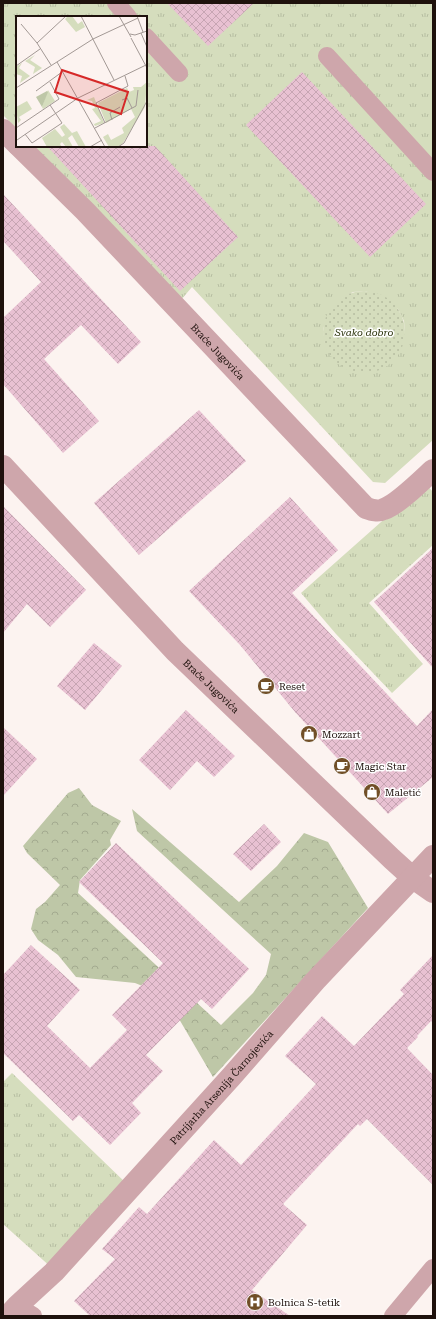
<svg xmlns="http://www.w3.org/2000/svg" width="436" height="1319" viewBox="0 0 436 1319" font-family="'Roboto Serif',serif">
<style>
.grass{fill:url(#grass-tufts);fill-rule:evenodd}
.forest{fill:url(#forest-crowns)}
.park{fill:url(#park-dots)}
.building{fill:url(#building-cross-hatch)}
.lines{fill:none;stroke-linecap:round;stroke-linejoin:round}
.lane{stroke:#cea6ab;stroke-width:18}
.street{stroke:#cea6ab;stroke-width:22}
.labels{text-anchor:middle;stroke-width:3;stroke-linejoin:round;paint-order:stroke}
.park-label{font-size:10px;font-style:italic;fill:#283008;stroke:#fff}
.street-label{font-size:10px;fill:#1e110c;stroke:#fff}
.poi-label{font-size:10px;fill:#1e110c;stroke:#fff;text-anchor:start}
.inset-road{fill:none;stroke:#a39995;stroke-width:1}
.view{fill:#d62828;fill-opacity:0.15;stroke:#d62828;stroke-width:2}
.inset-edge{fill:none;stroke:#1e110c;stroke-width:2}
</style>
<defs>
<pattern id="grass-tufts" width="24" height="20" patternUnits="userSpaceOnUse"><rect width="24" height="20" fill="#d5ddbd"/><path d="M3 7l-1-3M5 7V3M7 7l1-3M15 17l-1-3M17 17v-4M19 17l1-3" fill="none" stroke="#b6bda1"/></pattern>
<pattern id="forest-crowns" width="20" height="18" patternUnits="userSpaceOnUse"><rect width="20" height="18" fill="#bec7a7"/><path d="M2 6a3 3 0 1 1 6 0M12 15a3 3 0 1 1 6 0" fill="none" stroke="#a3aa8f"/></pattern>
<pattern id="park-dots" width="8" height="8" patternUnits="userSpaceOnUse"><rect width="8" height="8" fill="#d5ddbd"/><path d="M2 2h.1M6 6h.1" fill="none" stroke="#b6bda1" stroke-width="1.8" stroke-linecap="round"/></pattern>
<pattern id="building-cross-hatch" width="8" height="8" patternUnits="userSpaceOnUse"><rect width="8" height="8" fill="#e8c1d2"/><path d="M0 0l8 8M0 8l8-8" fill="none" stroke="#c7a5b3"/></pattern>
</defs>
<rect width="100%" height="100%" fill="#fcf3f0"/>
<!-- grass -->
<path class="grass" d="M 3,3 L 433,3 L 433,440 L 385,483 L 373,482 L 192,287 L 181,300 L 34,146 L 146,146 L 146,17 L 17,17 L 17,129 L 3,115 ZM 366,291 L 398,309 L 404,321 L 405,333 L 325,343 L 323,330 L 326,318 L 342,298 L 353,292 Z
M 425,483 L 433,492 L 433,545 L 369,603 L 423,664 L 392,693 L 336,634 L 301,593 Z
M 12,1073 L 128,1185 L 53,1269 L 3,1224 L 3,1082 Z"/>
<!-- forest -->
<path class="forest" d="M 79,788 L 92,805 L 121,821 L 110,840 L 111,845 L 80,880 L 78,893 L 221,1025 L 253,993 L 266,975 L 271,954 L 137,831 L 132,809 L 239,902 L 277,866 L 304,833 L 328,842 L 368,908 L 213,1077 L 165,995 L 135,983 L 76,977 L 58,955 L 38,940 L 31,929 L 36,909 L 45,902 L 60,885 L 27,853 L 23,846 L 68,793 Z"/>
<!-- park -->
<path class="park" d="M323 332a41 41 0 1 1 82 0a41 41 0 1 1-82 0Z"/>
<!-- building -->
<path class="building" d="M 167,3 L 254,3 L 208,46 Z
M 302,72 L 426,204 L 370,257 L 246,125 Z
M 47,146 L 155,146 L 238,237 L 180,291 Z
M 3,194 L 141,342 L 118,364 L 81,325 L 44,359 L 99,421 L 63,453 L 3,384 L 3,318 L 41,282 L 3,241 Z
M 199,410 L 246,461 L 139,555 L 94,503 Z
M 290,497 L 338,550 L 292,593 L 417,726 L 433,709 L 433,777 L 388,814 L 295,712 L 240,645 L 189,591 Z
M 3,506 L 86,590 L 50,627 L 27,604 L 3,633 Z
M 433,548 L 433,668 L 374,602 Z
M 94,643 L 122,666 L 85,710 L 57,686 Z
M 186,710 L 235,756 L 214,777 L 197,761 L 170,790 L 139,760 Z
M 3,727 L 37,759 L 3,796 Z
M 264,824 L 281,842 L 251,871 L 233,854 Z
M 116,843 L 249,969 L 212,1009 L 201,999 L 146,1055 L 163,1071 L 132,1103 L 141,1113 L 110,1145 L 79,1115 L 73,1121 L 3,1053 L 3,975 L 31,945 L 80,990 L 47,1026 L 90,1068 L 127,1030 L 112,1015 L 163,963 L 79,882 Z
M 433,955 L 433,1023 L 431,1021 L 417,1036 L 418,1037 L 407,1048 L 433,1075 L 433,1185 L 367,1119 L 360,1126 L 358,1124 L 283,1204 L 307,1225 L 252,1290 L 290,1316 L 90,1316 L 74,1301 L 115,1259 L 102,1249 L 139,1207 L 147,1214 L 214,1140 L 241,1165 L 316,1084 L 285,1056 L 322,1016 L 354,1046 L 404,994 L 400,990 Z"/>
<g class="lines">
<!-- lane -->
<path class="lane" d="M 116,3 L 128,17
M 146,37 L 179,73
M 327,56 L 433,172
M 17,1306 L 33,1316
M 393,1316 L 433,1268"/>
<!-- street -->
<g class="street">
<path d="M 3,130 L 17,144"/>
<path id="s1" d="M 19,146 L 85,211 L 366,508 C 372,510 378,512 384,509 C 397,505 422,480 433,470"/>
<path id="s2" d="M 3,466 L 175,651 L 392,859 L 413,878 L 433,892"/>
<path id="s3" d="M 8,1316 L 17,1306 L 54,1272 L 231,1077 L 315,981 L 433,856"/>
</g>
</g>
<!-- icons -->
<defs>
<g id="cafe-disc" transform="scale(0.9)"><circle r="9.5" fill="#714f27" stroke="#fff"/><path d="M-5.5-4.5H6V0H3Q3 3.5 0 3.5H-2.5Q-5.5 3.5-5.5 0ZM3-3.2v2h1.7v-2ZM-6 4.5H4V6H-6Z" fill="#fff"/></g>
<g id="shop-disc" transform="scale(0.9)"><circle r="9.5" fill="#714f27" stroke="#fff"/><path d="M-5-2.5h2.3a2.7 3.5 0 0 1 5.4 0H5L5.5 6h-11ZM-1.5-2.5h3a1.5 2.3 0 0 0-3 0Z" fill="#fff"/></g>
<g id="hospital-disc" transform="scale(0.9)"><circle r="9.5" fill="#714f27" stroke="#fff"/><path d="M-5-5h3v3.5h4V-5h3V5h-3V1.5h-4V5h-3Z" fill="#fff"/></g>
</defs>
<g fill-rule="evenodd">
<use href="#cafe-disc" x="266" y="686"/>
<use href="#shop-disc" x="309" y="734"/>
<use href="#cafe-disc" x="342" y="766"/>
<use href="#shop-disc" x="372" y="792"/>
<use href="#hospital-disc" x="255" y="1302"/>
</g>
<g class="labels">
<!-- park labels -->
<g class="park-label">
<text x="364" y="336">Svako dobro</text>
</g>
<!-- street labels -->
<g class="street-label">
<text dy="4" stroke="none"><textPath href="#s1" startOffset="286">Braće Jugovića</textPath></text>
<text dy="4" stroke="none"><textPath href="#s2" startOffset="303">Braće Jugovića</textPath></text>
<text dy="4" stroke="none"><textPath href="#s3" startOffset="313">Patrijarha Arsenija Čarnojevića</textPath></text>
</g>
<!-- poi labels -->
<g class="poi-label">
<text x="279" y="690">Reset</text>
<text x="322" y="738">Mozzart</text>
<text x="355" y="770">Magic Star</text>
<text x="385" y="796">Maletić</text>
<text x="268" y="1306">Bolnica S-tetik</text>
</g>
</g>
<!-- overview -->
<g transform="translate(16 16)">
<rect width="131" height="131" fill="#fcf3f0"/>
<path d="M 19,39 L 14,44 L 26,52 L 17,58 L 19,51 L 9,45 ZM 6,47 L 3,52 L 14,60 L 4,67 L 6,60 L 0,58 L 0,51 ZM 131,66 L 129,91 L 107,127 L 102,131 L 93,131 L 87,121 L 92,118 L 95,124 L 108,117 L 106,112 L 119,101 L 115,93 L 90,107 L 82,87 L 111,72 L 113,76 L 118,74 L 117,71 L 125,71 ZM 32,74 L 39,85 L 27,93 L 26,91 ZM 78,81 L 88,107 L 79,110 L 76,105 L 78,108 L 85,105 L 76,93 L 79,92 L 76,85 L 71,84 ZM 11,85 L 16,93 L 3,101 L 5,104 L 2,107 L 0,91 ZM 48,108 L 56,117 L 61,115 L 70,131 L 63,131 L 56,119 L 52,122 L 57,131 L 50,131 L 46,126 L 44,128 L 46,131 L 31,131 L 26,122 L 39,113 L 46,121 L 49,119 L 44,111 Z" fill="#d5ddbd"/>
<path d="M 31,75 L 32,76 L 26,91 L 20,81 Z" fill="#bec7a7"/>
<path d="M 52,0 L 56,0 L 62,8 L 66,5 L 69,11 L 60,16 L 49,3 Z" fill="#d5ddbd"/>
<path class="inset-road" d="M 65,0 L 98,64M 103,0 L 115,21M 121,0 L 127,16M 5,8 L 21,27M 125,17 L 131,31M 114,18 L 119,19 L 131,15M 115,22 L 131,52M 41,46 L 89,131M 35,49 L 21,27 L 50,0M 0,50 L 24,33M 0,72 L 77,23 L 122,2M 20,75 L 46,56M 106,84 L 111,82 L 116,92M 96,104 L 94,97 L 104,91M 89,107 L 80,87 L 112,70 L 109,60M 0,112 L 43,83 L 34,66M 79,112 L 120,90 L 122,74M 9,118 L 16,127 L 46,107 L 34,89M 1,124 L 62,82 L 130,49M 74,131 L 86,124M 102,131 L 108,127 L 131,85"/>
<path class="view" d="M 46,54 L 112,76 L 105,98 L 39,76 Z"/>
<rect width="131" height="131" class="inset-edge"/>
</g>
<!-- border -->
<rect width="436" height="1319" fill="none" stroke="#1e110c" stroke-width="8"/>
</svg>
